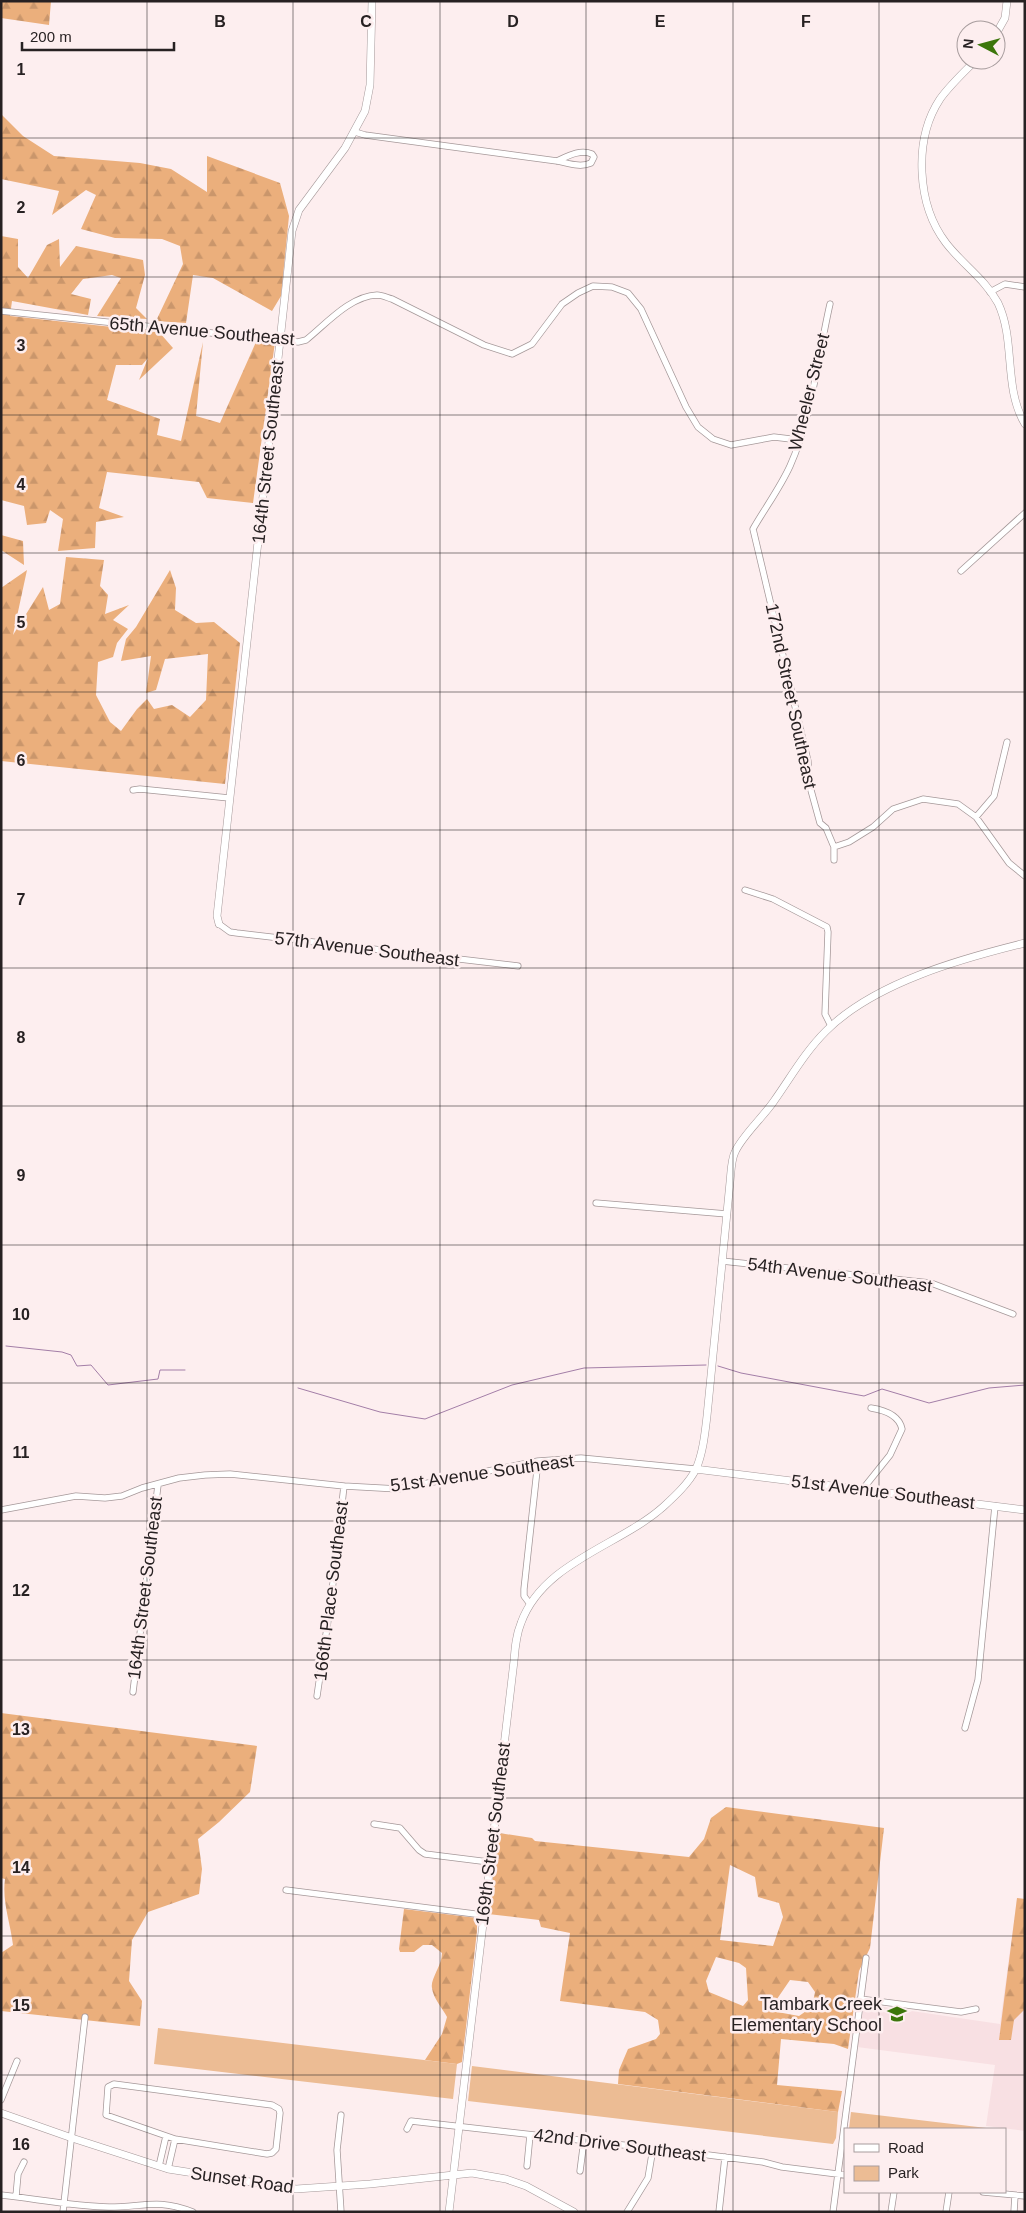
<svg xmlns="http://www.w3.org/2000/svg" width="1026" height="2213" viewBox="0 0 1026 2213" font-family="Helvetica,sans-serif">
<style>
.built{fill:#f8e0e3}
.green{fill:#ecbc94}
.forest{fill:url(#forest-firs);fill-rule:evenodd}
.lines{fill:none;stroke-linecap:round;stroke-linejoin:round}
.stream{stroke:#a37ea7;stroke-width:1}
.minor-casing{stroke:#a59899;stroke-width:7}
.tertiary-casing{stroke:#a59899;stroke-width:8}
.minor{stroke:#fff;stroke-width:5.5}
.tertiary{stroke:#fff;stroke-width:7}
.grid{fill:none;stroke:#272122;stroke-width:1;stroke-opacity:0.55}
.labels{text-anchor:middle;stroke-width:5;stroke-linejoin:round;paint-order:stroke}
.street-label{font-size:18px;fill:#272122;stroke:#fdeeef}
.poi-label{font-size:18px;fill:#272122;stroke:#fdeeef;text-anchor:end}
.grid-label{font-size:16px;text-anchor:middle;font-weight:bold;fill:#272122;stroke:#fdeeef;stroke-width:5;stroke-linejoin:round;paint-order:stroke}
</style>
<defs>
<pattern id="forest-firs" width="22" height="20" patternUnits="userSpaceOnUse" patternTransform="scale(1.25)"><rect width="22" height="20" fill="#ebaf7c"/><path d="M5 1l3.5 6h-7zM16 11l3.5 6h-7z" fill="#ca966b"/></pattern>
</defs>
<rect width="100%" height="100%" fill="#fdeeef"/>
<!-- built -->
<path class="built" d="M 1017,1898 L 1025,1899 L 1025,2131 L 986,2126 L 995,2065 L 857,2047 L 864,2004 L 1000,2024 Z"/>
<!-- green -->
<path class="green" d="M 158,2028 L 457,2064 L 453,2099 L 154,2064 Z
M 472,2066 L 838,2112 L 836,2138 L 833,2144 L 468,2101 Z
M 851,2112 L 995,2129 L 849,2129 Z"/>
<!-- forest -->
<path class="forest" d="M 1,1 L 51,1 L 49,25 L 1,18 Z
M 1,114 L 23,136 L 54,156 L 140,163 L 171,169 L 207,192 L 207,156 L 280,183 L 289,216 L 281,296 L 272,311 L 213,278 L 193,275 L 186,323 L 156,321 L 183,264 L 180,246 L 162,239 L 115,238 L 81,229 L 96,195 L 86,190 L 52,215 L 59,191 L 1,179 Z
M 1,236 L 18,239 L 18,267 L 28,278 L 47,245 L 59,239 L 60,267 L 76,246 L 143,260 L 145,275 L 136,308 L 147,319 L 97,316 L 121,278 L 112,275 L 83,279 L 71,294 L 91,299 L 88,315 L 12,301 L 10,316 L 159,332 L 173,348 L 139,380 L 148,358 L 142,365 L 116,365 L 107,400 L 160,419 L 157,435 L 181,441 L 203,342 L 196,416 L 220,423 L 256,342 L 275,342 L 253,503 L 207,498 L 199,482 L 107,472 L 99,508 L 124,517 L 96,522 L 95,548 L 58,551 L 63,519 L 50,510 L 46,523 L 27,525 L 24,506 L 1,500 Z
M 1,535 L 23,541 L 24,565 L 1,550 Z
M 66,557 L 104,560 L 100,586 L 108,595 L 105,614 L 129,605 L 113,620 L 128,629 L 117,643 L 113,657 L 98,662 L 96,695 L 110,722 L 121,731 L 137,709 L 147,699 L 154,709 L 172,705 L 190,717 L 206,700 L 208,654 L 165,659 L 156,690 L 146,693 L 151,656 L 121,661 L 126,639 L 136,627 L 170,570 L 176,588 L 175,610 L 196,623 L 214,622 L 240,643 L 225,784 L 1,761 L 1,588 L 27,570 L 13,635 L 43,587 L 49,610 L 60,604 Z
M 1,1713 L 257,1746 L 250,1792 L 219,1822 L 198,1839 L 202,1869 L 199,1894 L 148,1912 L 132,1940 L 129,1981 L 142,2001 L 140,2026 L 1,2011 L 1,1953 L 13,1945 C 10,1921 2,1902 5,1879 L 1,1878 Z
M 726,1807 L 884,1828 L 870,1948 L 859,1971 L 848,2049 L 834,2044 L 781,2039 L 777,2085 L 842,2091 L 838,2112 L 618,2084 L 619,2070 L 628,2049 L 656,2039 L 660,2034 L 658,2020 L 645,2012 L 560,2001 L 570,1933 L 541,1927 L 539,1920 L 488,1914 L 499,1833 L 532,1838 L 535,1841 L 689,1857 L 704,1839 L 711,1818 ZM 730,1865 L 755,1877 L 758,1897 L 779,1903 L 783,1917 L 773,1946 L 720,1940 ZM 716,1957 L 739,1963 L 746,1968 L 748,2000 L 743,2006 L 709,1992 L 706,1981 ZM 790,1980 L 808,1982 L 815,1992 L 812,2007 L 799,2016 L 772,2011 L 777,1999 Z
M 1017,1898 L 1025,1899 L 1025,2009 L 1014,2020 L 1011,2040 L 999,2040 Z
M 404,1909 L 477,1918 L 477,1931 L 462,2062 L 457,2064 L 425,2060 L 442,2034 L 447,2017 C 443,2009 433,1998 432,1988 C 430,1979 442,1966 442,1953 L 432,1945 L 423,1945 L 414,1952 L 400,1952 L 399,1949 Z"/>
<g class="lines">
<!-- stream -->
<path class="stream" d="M 6,1346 L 62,1352 L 71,1355 L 77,1366 L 91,1365 L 108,1385 L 158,1379 L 160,1370 L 185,1370
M 718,1366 L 741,1373 L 864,1396 L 882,1389 L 929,1403 L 989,1388 L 1025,1385
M 298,1388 L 380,1412 L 425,1419 L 512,1385 L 584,1368 L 706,1365"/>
<!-- minor casing -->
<g class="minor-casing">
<path id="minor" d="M 355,132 L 365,135 L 557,161 C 568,163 580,168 591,163 L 594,157 L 592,154 C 580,149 568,156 557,161
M 990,292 L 1005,284 L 1025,287
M 830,304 C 818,356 812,417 790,466 C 780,488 765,508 753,529 L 808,761 L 809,783 L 820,823 L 826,828 L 834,847 L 834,860
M 1,311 L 298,342 L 306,340 C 326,324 350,296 377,295 C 382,295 388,298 392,299 L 484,345 L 512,354 L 532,344 L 562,304 L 578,293 L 593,286 L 612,287 L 628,293 L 641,309 L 686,407 L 698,427 L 713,439 L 731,445 L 774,437 L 799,440
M 961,571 L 1025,513
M 133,790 L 140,789 L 229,798
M 976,817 L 994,796 L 1007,742
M 834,847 L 849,842 L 873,827 L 893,809 L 923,799 L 958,804 L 976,817 L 1009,863 L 1025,876
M 745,890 L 773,899 L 827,927 L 828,932 L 825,1014 L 831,1026
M 219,924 L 230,932 L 237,933 L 518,966
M 596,1203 L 727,1214
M 722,1261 L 931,1283 L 1013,1314
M 862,1490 L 890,1455 L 902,1429 C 899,1415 884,1410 871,1408
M 1,1510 L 76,1496 L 105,1498 L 122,1496 L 142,1488 L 179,1478 L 205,1475 L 230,1474 L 344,1486 L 398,1489 L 538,1461 L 581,1458 L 695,1469
M 530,1604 L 524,1596 L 524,1589 L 538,1461
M 133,1692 L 158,1485
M 317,1696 L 331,1600 L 344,1486
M 965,1728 L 978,1680 L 995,1506
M 374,1824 L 400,1828 L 419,1850 L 425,1854 L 489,1862
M 286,1890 L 483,1915
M 860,1999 L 961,2012 L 976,2009
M 114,2084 L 272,2105 L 279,2109 L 280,2113 L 276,2149 L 272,2153 L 267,2154 L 175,2139 L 106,2115 L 108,2087 Z
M 1,2100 L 17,2061
M 407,2129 L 411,2121 L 685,2152 L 763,2162 L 782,2167 L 845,2175
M 159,2166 L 166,2136
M 527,2166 L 530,2135
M 168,2169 L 175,2139
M 580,2171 L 584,2140
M 983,2192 L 1025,2196
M 1,2195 C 37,2199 74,2206 109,2207 C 144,2207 158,2198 193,2212
M 16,2196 L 18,2174 L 24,2162
M 63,2212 L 85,2017
M 341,2212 L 337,2150 L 341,2115
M 627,2212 L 648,2178 L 653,2148
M 719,2212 L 725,2157
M 833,2212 L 866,1958
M 891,2212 L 894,2192
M 946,2212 L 949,2192
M 1014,2212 L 1015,2195"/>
</g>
<!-- tertiary casing -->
<g class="tertiary-casing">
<path id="tertiary" d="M 996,34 L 1005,18 L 1007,1
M 976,60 C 964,72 950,85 940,99 C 913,140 917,205 946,243 C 962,264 985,279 998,303 C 1016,341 1003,387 1025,424
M 219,924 L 217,916 L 292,231 L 299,210 L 345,148 L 365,111 L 370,85 L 372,1
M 695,1469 L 1025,1510
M 1,2113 L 72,2138 L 168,2169 L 296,2189 L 370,2184 L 472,2173 L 506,2179 L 526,2186 L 574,2212
M 449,2212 L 514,1661 C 515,1648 516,1635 521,1623 C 543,1562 619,1546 663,1507 C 675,1496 689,1483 696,1469 C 703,1453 705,1433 707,1416 L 730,1182 C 731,1173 731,1160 735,1152 C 742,1136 764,1116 774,1101 C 791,1077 805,1052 826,1031 C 874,983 960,959 1025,943"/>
</g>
<!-- minor -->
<use href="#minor" class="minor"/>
<!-- tertiary -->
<use href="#tertiary" class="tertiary"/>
</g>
<!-- grid -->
<path class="grid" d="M 147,1 L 147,2212M 293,1 L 293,2212M 440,1 L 440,2212M 586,1 L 586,2212M 733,1 L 733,2212M 879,1 L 879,2129M 1,138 L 1025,138M 1,277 L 1025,277M 1,415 L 1025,415M 1,553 L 1025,553M 1,692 L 1025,692M 1,830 L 1025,830M 1,968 L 1025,968M 1,1106 L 1025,1106M 1,1245 L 1025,1245M 1,1383 L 1025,1383M 1,1521 L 1025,1521M 1,1660 L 1025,1660M 1,1798 L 1025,1798M 1,1936 L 1025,1936M 1,2075 L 1025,2075M 879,2192 L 879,2212"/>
<!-- icons -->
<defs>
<g id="school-bare" transform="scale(1.5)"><path d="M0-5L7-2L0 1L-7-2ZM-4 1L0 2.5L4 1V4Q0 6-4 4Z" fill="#3c760b" stroke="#fdeeef" stroke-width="2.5" paint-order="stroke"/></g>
</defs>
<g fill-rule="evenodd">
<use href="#school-bare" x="897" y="2014"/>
</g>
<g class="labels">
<!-- street labels -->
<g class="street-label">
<text transform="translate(202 331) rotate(5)" y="6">65th Avenue Southeast</text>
<text transform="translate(809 392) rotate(-76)" y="6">Wheeler Street</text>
<text transform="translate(268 452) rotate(-84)" y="6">164th Street Southeast</text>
<text transform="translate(791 696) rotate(78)" y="6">172nd Street Southeast</text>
<text transform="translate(367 949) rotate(7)" y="6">57th Avenue Southeast</text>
<text transform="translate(840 1275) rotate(7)" y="6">54th Avenue Southeast</text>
<text transform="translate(482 1473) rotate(-8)" y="6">51st Avenue Southeast</text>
<text transform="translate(883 1492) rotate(7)" y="6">51st Avenue Southeast</text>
<text transform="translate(145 1588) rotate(-83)" y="6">164th Street Southeast</text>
<text transform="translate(331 1591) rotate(-83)" y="6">166th Place Southeast</text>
<text transform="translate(493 1834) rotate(-83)" y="6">169th Street Southeast</text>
<text transform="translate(620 2145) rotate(7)" y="6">42nd Drive Southeast</text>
<text transform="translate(242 2180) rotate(8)" y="6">Sunset Road</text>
</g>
<!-- poi labels -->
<g class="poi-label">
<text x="882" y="2010">Tambark Creek<tspan x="882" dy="21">Elementary School</tspan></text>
</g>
</g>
<g class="grid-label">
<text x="220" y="27">B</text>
<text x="366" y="27">C</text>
<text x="513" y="27">D</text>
<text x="660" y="27">E</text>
<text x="806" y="27">F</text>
<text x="21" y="75">1</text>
<text x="21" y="213">2</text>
<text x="21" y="351">3</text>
<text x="21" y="490">4</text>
<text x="21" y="628">5</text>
<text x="21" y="766">6</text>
<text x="21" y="905">7</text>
<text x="21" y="1043">8</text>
<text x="21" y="1181">9</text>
<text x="21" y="1320">10</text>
<text x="21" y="1458">11</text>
<text x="21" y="1596">12</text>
<text x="21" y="1735">13</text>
<text x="21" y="1873">14</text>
<text x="21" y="2011">15</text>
<text x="21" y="2150">16</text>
</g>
<!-- border -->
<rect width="1026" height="2213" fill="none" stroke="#272122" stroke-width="5"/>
<!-- legend -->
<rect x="844" y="2128" width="162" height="65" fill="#fdeeef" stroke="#a79c9d"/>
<rect x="854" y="2144" width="25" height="8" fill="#ffffff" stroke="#a79c9d"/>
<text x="888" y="2153" font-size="15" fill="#272122">Road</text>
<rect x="854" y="2166" width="25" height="15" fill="#ecbc94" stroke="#a79c9d"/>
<text x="888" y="2178" font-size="15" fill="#272122">Park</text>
<!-- north arrow -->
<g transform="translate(981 45) rotate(276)"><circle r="24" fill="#fdeeef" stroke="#a79c9d"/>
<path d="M0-4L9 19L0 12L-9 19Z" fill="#3c760b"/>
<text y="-8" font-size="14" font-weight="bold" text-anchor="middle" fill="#272122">N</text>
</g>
<!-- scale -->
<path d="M22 42v8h152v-8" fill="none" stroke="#272122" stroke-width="2.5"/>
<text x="30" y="42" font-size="15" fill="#272122" stroke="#fdeeef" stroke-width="4" paint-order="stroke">200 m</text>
</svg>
